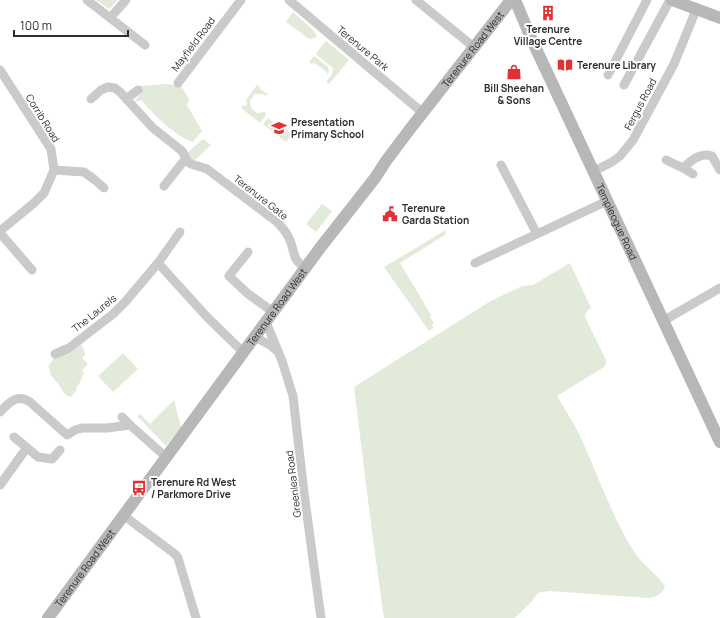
<svg xmlns="http://www.w3.org/2000/svg" width="720" height="618" viewBox="0 0 720 618" font-family="Manrope,sans-serif">
<style>
.green{fill:#e2eada}
.lines{fill:none;stroke-linecap:round;stroke-linejoin:round}
.street{stroke:#cacaca;stroke-width:9}
.secondary{stroke:#b7b7b7;stroke-width:12}
.labels{text-anchor:middle;stroke-width:4;stroke-linejoin:round;paint-order:stroke}
.poi-label{font-size:10px;font-weight:bold;fill:#2d2d2d;stroke:#fff;text-anchor:start}
.street-label{font-size:10px;fill:#2d2d2d;stroke:#fff}
</style>
<rect width="100%" height="100%" fill="#fff"/>
<!-- green -->
<path class="green" d="M 96,0 L 118,0 L 109,9 Z
M 293,12 L 312,29 L 317,36 L 315,38 L 309,39 L 286,22 Z
M 326,41 L 349,60 L 329,84 L 326,82 L 332,74 L 333,68 L 317,55 L 316,53 Z
M 314,56 L 328,67 L 329,72 L 327,75 L 327,72 L 314,63 L 311,64 L 309,62 Z
M 167,84 L 181,86 L 189,99 L 187,105 L 202,131 L 193,142 C 176,137 152,113 141,100 L 135,102 L 135,101 L 142,92 L 138,87 L 139,86 Z
M 257,85 L 260,87 L 260,89 L 268,94 L 266,96 L 263,94 L 255,94 L 250,101 L 251,108 L 257,113 L 265,112 L 266,115 L 260,123 L 241,108 L 243,105 L 246,106 L 247,104 L 246,100 Z
M 268,118 L 283,130 L 285,128 L 292,134 L 286,142 L 263,124 Z
M 203,139 L 211,145 L 194,161 L 187,153 Z
M 322,204 L 332,211 L 316,232 L 306,224 Z
M 446,230 L 445,235 L 400,263 L 431,315 L 430,317 L 434,323 L 432,325 L 433,328 L 429,331 L 384,267 Z
M 570,263 L 591,308 L 587,311 L 585,317 L 606,360 L 606,364 L 604,367 L 557,396 C 565,410 574,423 581,438 C 598,476 611,514 633,550 C 641,564 656,573 665,586 C 662,594 658,596 649,598 L 549,591 L 538,593 L 531,602 L 515,618 L 384,618 L 372,532 L 354,387 L 489,302 L 522,286 L 533,285 Z
M 78,344 C 84,346 84,350 85,355 L 82,358 L 88,364 L 82,371 L 84,373 C 80,379 82,382 76,387 L 77,389 L 71,397 C 64,395 63,391 59,385 C 56,381 53,378 50,374 L 50,370 L 48,366 L 54,358 Z
M 123,353 L 138,369 L 113,392 L 98,376 Z
M 174,400 L 181,427 L 166,446 L 137,416 L 140,414 L 150,424 Z"/>
<g class="lines">
<!-- street -->
<path class="street" d="M 87,0 L 145,45
M 289,0 L 423,113
M 416,0 L 475,48
M 110,18 L 126,0
M 0,70 L 51,149 L 54,170 L 44,193 L 34,203 L 0,231
M 608,75 L 647,0
M 178,83 L 241,0
M 624,85 L 670,0
M 91,99 L 101,90 L 108,87 L 115,88 L 120,92 L 153,128 L 182,151 L 188,162 L 191,164 L 207,169 L 277,222 C 282,227 286,232 289,238 C 296,252 290,257 305,268
M 126,99 L 138,90
M 666,160 L 683,168 L 693,174
M 501,165 L 537,234 L 607,201
M 683,168 C 692,160 700,152 712,156 L 720,170
M 54,170 L 84,172 L 95,180 L 104,188
M 594,171 L 612,162 L 620,156 L 633,140 L 674,64 L 696,10
M 164,186 L 183,162 L 186,159
M 0,233 L 32,270
M 248,252 L 229,276 L 247,293 L 273,312
M 158,263 L 207,317 L 243,352
M 475,263 L 537,234
M 663,321 L 720,288
M 266,322 L 282,361 L 293,396 L 304,493 L 321,618
M 255,337 L 270,345 L 276,350
M 55,354 L 69,348 L 113,314 L 126,301 L 158,263 L 180,232
M 0,412 C 9,403 17,393 30,402 L 67,435 L 75,430 L 82,428 L 107,428 L 130,425 L 166,457
M 122,417 L 130,425
M 14,437 L 38,457 L 52,459 L 60,450
M 0,485 L 23,453
M 123,515 L 175,554 L 178,558 L 196,618"/>
<!-- secondary -->
<g class="secondary">
<path id="s1" d="M 515,0 L 531,38 L 720,442"/>
<path d="M 672,0 L 720,18"/>
<path id="s2" d="M 48,618 L 320,248 L 375,178 L 386,161 L 410,129 L 511,0"/>
</g>
</g>
<!-- icons -->
<defs>
<g id="building-bare" transform="scale(1.2)"><path d="M-4-6H4V6H1V3H-1V6H-4ZM-2.5-4.3h1.7v1.8h-1.7ZM.8-4.3h1.7v1.8H.8ZM-2.5-1h1.7V.8h-1.7ZM.8-1h1.7V.8H.8Z" fill="#e23134" stroke="#fff" stroke-width="2.5" paint-order="stroke"/></g>
<g id="library-bare" transform="scale(1.2)"><path d="M-6-4Q-3-5.5-.7-3.5V5Q-3 3-6 4ZM6-4Q3-5.5 .7-3.5V5Q3 3 6 4Z" fill="#e23134" stroke="#fff" stroke-width="2.5" paint-order="stroke"/></g>
<g id="shop-bare" transform="scale(1.2)"><path d="M-5-2.5h2.3a2.7 3.5 0 0 1 5.4 0H5L5.5 6h-11ZM-1.5-2.5h3a1.5 2.3 0 0 0-3 0Z" fill="#e23134" stroke="#fff" stroke-width="2.5" paint-order="stroke"/></g>
<g id="school-bare" transform="scale(1.2)"><path d="M0-5L7-2L0 1L-7-2ZM-4 1L0 2.5L4 1V4Q0 6-4 4Z" fill="#e23134" stroke="#fff" stroke-width="2.5" paint-order="stroke"/></g>
<g id="civic-bare" transform="scale(1.2)"><path d="M-.6-6.5H3V-4.5H.6V-3L4-1V1h2V6H-6V1h2V-1L-.6-3ZM-1.2 2.5V6h2.4V2.5Z" fill="#e23134" stroke="#fff" stroke-width="2.5" paint-order="stroke"/></g>
<g id="bus-bare" transform="scale(1.2)"><path d="M-5-6H5V4H4V6H2V4H-2V6H-4V4H-5ZM-3.5-4V0h7V-4ZM-3.5 1.2v1.5H-2V1.2ZM2 1.2v1.5H3.5V1.2Z" fill="#e23134" stroke="#fff" stroke-width="2.5" paint-order="stroke"/></g>
</defs>
<g fill-rule="evenodd">
<use href="#building-bare" x="548" y="13"/>
<use href="#library-bare" x="565" y="65"/>
<use href="#shop-bare" x="514" y="72"/>
<use href="#school-bare" x="279" y="128"/>
<use href="#civic-bare" x="390" y="214"/>
<use href="#bus-bare" x="139" y="488"/>
</g>
<g class="labels">
<!-- poi labels -->
<g class="poi-label">
<text x="548" y="33" text-anchor="middle">Terenure<tspan x="548" dy="12">Village Centre</tspan></text>
<text x="577" y="69">Terenure Library</text>
<text x="514" y="92" text-anchor="middle">Bill Sheehan<tspan x="514" dy="12">&amp; Sons</tspan></text>
<text x="291" y="126">Presentation<tspan x="291" dy="12">Primary School</tspan></text>
<text x="402" y="212">Terenure<tspan x="402" dy="12">Garda Station</tspan></text>
<text x="151" y="486">Terenure Rd West<tspan x="151" dy="12">/ Parkmore Drive</tspan></text>
</g>
<!-- street labels -->
<g class="street-label">
<text transform="translate(193 44) rotate(-53)" y="4">Mayfield Road</text>
<text transform="translate(363 48) rotate(40)" y="4">Terenure Park</text>
<text dy="4" stroke="none"><textPath href="#s2" startOffset="710">Terenure Road West</textPath></text>
<text transform="translate(640 104) rotate(-62)" y="4">Fergus Road</text>
<text transform="translate(43 118) rotate(58)" y="4">Corrib Road</text>
<text transform="translate(261 197) rotate(38)" y="4">Terenure Gate</text>
<text dy="4" stroke="none"><textPath href="#s1" startOffset="244">Templeogue Road</textPath></text>
<text dy="4" stroke="none"><textPath href="#s2" startOffset="386">Terenure Road West</textPath></text>
<text transform="translate(94 313) rotate(-39)" y="4">The Laurels</text>
<text transform="translate(293 484) rotate(-97)" y="4">Greenlea Road</text>
<text dy="4" stroke="none"><textPath href="#s2" startOffset="62">Terenure Road West</textPath></text>
</g>
</g>
<!-- scale -->
<path d="M14 30v6h114v-6" fill="none" stroke="#2d2d2d" stroke-width="2"/>
<text x="20" y="30" font-size="12" fill="#2d2d2d" stroke="#ffffff" stroke-width="3" paint-order="stroke">100 m</text>
</svg>
